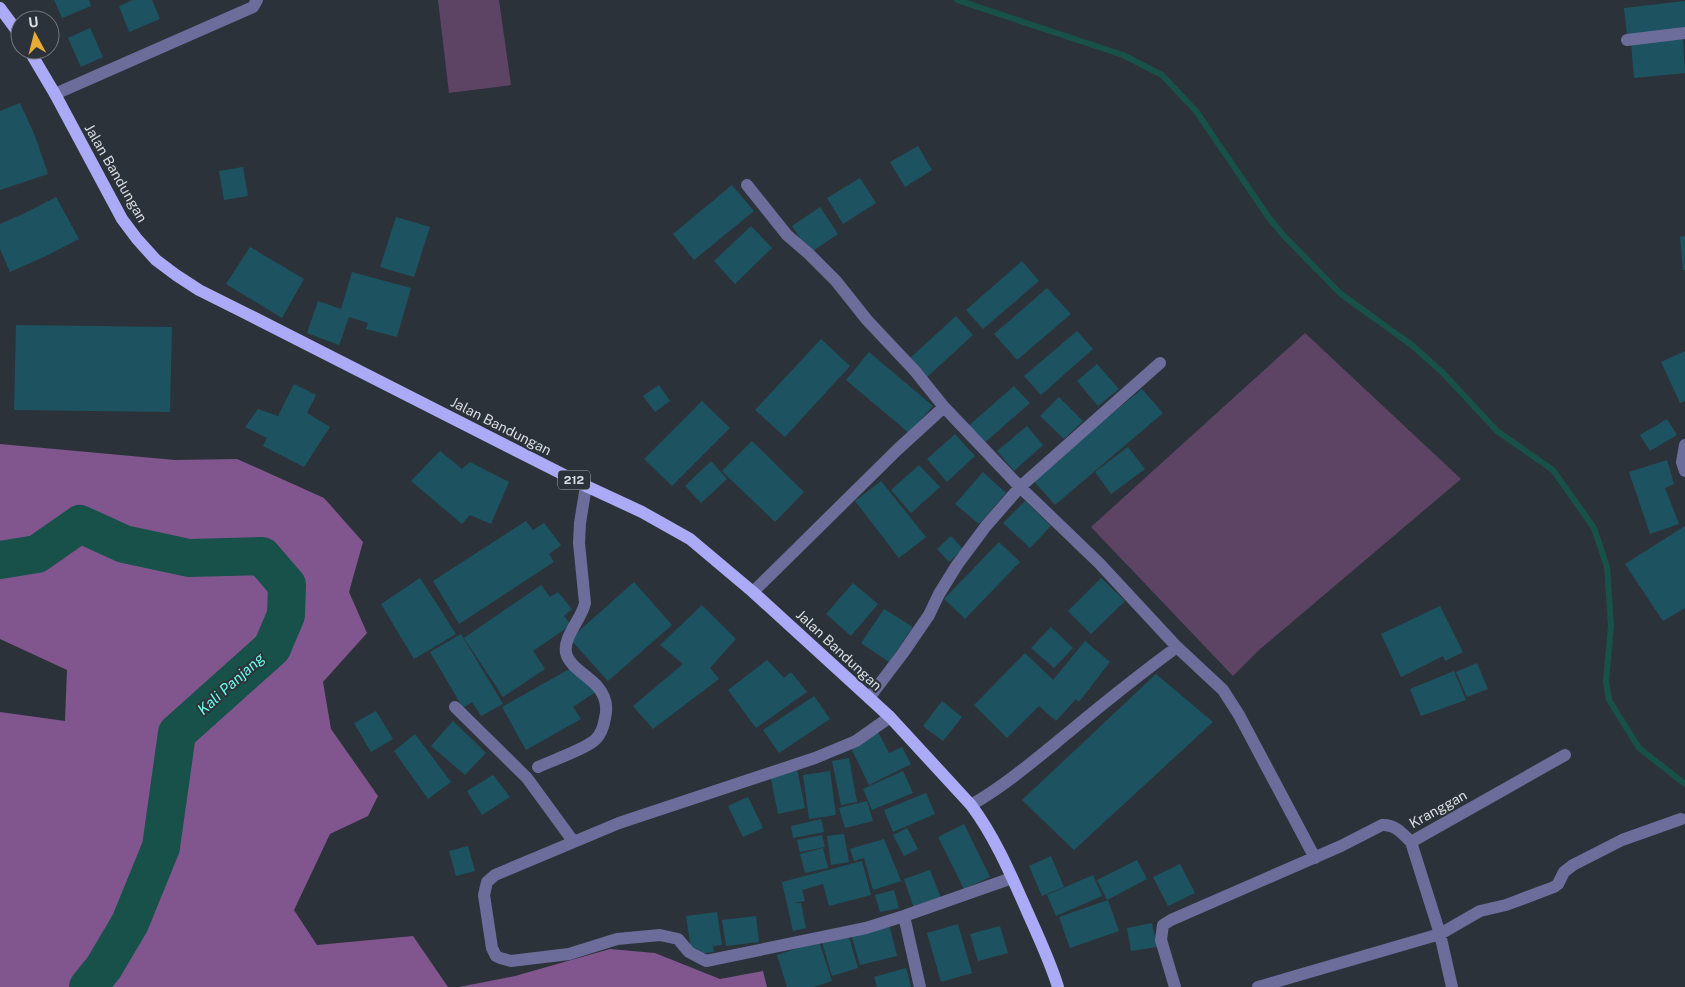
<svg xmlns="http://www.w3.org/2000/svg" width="1685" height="987" viewBox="0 0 1685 987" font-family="'Public Sans',sans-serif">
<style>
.green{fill:#5d4465}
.forest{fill:#81568e}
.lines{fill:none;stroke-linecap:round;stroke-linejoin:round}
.stream{stroke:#185149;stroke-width:6}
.river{stroke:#185149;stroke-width:38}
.building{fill:#1d5360}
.minor{stroke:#6d6d9b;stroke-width:12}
.major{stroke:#abaaf6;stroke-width:12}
.labels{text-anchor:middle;stroke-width:4;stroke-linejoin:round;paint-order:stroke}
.shield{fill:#2c3239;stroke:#a4a9ae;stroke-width:1}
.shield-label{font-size:12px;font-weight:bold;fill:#d8dce0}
.street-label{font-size:14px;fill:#d8dce0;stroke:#2c3239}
.water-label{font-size:15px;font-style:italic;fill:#69fbe7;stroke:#2c3239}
</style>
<rect width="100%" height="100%" fill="#2c3239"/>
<!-- green -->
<path class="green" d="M 438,0 L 499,0 L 511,85 L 449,93 Z
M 1305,333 L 1461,479 L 1259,650 L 1233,676 L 1091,527 Z"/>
<!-- forest -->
<path class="forest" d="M 0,444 L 175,460 L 237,459 L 324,498 L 363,542 L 349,592 L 367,633 L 323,682 L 331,729 L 378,796 L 368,816 L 330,834 L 294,910 L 317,945 L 413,936 L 448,987 L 0,987 L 0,712 L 65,721 L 67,670 L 0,639 Z
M 610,949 L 655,953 L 720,979 L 763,971 L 767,987 L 459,987 L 515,976 Z"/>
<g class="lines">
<!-- stream -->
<path class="stream" d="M 957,0 L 1123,55 L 1162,75 L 1196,111 L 1269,218 L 1284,236 L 1341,294 L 1413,346 L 1443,373 L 1497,431 L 1553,470 L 1594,528 L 1607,567 L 1611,626 L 1606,681 L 1609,700 L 1639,748 L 1685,784"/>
<!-- river -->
<path class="river" d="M 0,560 L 37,554 L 80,524 L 124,544 L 189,558 L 262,556 L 287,585 L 286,615 L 272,648 L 177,733 L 161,847 L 130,923 L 104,967 L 88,987"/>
</g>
<!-- building -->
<path class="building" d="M 54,0 L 89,0 L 91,6 L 62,18 Z
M 133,0 L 152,0 L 160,19 L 129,32 L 119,6 Z
M 1685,1 L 1685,29 L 1627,35 L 1624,8 Z
M 90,28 L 103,57 L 81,67 L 68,38 Z
M 1683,38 L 1685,73 L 1634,78 L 1631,43 Z
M 20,103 L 35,136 L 48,174 L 0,190 L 0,111 Z
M 918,146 L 932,170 L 905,187 L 890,162 Z
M 243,167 L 248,196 L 224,200 L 219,171 Z
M 860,178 L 876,203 L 843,224 L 827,198 Z
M 732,185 L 754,211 L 694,260 L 673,234 Z
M 56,197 L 79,239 L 46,256 L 10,272 L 0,249 L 0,224 L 25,213 Z
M 820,207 L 838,234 L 810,253 L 792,226 Z
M 396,217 L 430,227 L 414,277 L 380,267 Z
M 751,226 L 772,248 L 735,284 L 714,261 Z
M 1685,236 L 1685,270 L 1683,270 L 1680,237 Z
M 250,247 L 304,279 L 282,318 L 226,284 Z
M 1022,261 L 1039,281 L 983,329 L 966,310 Z
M 352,272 L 411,288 L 397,337 L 366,329 L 368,323 L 349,317 L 339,345 L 307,333 L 318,301 L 341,309 Z
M 1047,288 L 1071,314 L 1017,360 L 994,334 Z
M 956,316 L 973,335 L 926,378 L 909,359 Z
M 16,325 L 172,327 L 170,412 L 14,410 Z
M 1077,331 L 1093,349 L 1041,395 L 1024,376 Z
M 821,339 L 850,366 L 785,437 L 755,410 Z
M 1685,351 L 1685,401 L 1680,403 L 1661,362 Z
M 869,352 L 933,406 L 909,433 L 846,380 Z
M 1097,364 L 1119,389 L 1098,406 L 1077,381 Z
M 294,384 L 316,395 L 307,413 L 330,427 L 304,467 L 263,446 L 267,438 L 245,427 L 258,409 L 278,416 Z
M 659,385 L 670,401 L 655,412 L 643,396 Z
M 1014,386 L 1030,403 L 982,445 L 966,428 Z
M 1142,389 L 1163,413 L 1055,505 L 1032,479 Z
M 1059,397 L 1083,421 L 1064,439 L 1040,416 Z
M 702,401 L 730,428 L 672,486 L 644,459 Z
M 1667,419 L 1677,435 L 1650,451 L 1640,435 Z
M 1027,426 L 1043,445 L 1014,471 L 997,451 Z
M 955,434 L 975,456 L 947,482 L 927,459 Z
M 752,441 L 804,492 L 775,522 L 722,471 Z
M 1128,447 L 1145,469 L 1111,494 L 1095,472 Z
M 440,451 L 462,469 L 470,462 L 509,482 L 491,524 L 470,515 L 462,524 L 411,481 Z
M 1667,460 L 1674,484 L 1665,488 L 1679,524 L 1650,534 L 1629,472 Z
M 711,461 L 727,479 L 701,503 L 685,486 Z
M 919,465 L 940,487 L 911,513 L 891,490 Z
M 983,472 L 1006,493 L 979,524 L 955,504 Z
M 881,481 L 926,537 L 899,558 L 855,501 Z
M 1025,501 L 1051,526 L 1030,548 L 1003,523 Z
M 526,521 L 533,530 L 544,523 L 561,545 L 549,554 L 554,562 L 459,624 L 433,581 Z
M 1685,526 L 1685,608 L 1663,621 L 1625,564 Z
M 951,536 L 963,549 L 949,562 L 937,549 Z
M 999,542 L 1020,562 L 965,619 L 944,599 Z
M 420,578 L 456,634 L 414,659 L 381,604 Z
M 1101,578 L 1125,601 L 1091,634 L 1068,611 Z
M 634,582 L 672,625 L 608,681 L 570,639 Z
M 853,583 L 878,604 L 851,636 L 826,614 Z
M 541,585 L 550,597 L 558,592 L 572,609 L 564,616 L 571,625 L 533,651 L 545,669 L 503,697 L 464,638 Z
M 702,605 L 736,639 L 710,668 L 719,679 L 653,729 L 633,706 L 683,664 L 660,645 Z
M 1440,606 L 1463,652 L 1445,661 L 1443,656 L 1401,677 L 1381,634 Z
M 884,609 L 913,627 L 889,662 L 861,643 Z
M 1051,627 L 1073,648 L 1054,668 L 1031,648 Z
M 461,634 L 503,704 L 481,716 L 472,702 L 463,708 L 430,652 Z
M 1085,641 L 1110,662 L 1079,702 L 1076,699 L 1056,721 L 1039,706 L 1007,738 L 974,705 L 1025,653 L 1053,680 Z
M 767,660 L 784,678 L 791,672 L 807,692 L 756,728 L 728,690 Z
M 1477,663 L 1488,689 L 1467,697 L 1456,672 Z
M 573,667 L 597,691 L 573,707 L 581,719 L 526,750 L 502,707 Z
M 1454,671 L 1466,700 L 1421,716 L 1410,689 Z
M 1156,674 L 1213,722 L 1074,850 L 1022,800 Z
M 814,696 L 830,719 L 779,753 L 763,730 Z
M 942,701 L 962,717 L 943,741 L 923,726 Z
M 376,711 L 393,739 L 371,752 L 354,723 Z
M 453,721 L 486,753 L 465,775 L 431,746 Z
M 878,732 L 889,753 L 902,747 L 911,764 L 869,785 L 850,746 Z
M 415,734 L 451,782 L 428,799 L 394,751 Z
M 849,758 L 857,802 L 841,805 L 832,761 Z
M 797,769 L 805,808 L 778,814 L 770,774 Z
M 830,771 L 836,815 L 809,819 L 803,775 Z
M 903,771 L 913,793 L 872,810 L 863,789 Z
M 493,775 L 510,797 L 482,815 L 467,791 Z
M 926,793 L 935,814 L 893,832 L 884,810 Z
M 748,797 L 763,828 L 743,837 L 728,806 Z
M 867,801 L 873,821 L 845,828 L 839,808 Z
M 821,819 L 824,832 L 793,838 L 791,826 Z
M 964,824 L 990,877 L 964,889 L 938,837 Z
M 907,828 L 918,849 L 904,856 L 893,835 Z
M 844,834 L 849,862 L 831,865 L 827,836 Z
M 822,835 L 825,847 L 800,852 L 797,840 Z
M 884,839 L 901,881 L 873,890 L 864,858 L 854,861 L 850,849 Z
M 468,846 L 475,871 L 456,876 L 449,851 Z
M 823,848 L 828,868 L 805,873 L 800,854 Z
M 1051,856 L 1064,887 L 1042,896 L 1029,866 Z
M 1137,860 L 1147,879 L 1107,900 L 1097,880 Z
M 862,861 L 871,895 L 829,906 L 823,884 L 802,890 L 805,901 L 794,903 L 801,903 L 806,928 L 793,931 L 782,882 Z
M 1180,864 L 1195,893 L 1168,906 L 1153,877 Z
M 930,870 L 941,898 L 914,908 L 904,879 Z
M 1093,875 L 1102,896 L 1056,916 L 1047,895 Z
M 894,890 L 899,908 L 880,912 L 875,895 Z
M 1108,900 L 1119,931 L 1070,948 L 1059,917 Z
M 717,912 L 722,945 L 713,946 L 714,952 L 698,954 L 697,948 L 691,949 L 686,916 Z
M 756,916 L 759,942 L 726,946 L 722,920 Z
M 1152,923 L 1157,947 L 1131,951 L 1127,928 Z
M 889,924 L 897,956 L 860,965 L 851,934 Z
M 958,924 L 972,973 L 941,982 L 927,933 Z
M 1000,926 L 1008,953 L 978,961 L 970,934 Z
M 848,934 L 858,968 L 832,976 L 822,942 Z
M 819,941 L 832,981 L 813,987 L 787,987 L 777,955 Z
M 906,968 L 911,987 L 877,987 L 874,977 Z"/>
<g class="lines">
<!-- minor -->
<path class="minor" d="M 1627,40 L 1685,33
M 55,94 L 253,7 L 257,0
M 747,185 L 787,235 L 809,254 L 836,281 L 867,320 L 915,371 L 944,407
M 1685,445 L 1682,462 L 1685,471
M 753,592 L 897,450 L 944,407 L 1020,487 L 1099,563 L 1177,647 C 1140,674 1104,703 1069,732 C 1037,758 1006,785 971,805
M 1177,647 L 1223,690 L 1239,715 L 1315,858
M 869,698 L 903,653 L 929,615 L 939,594 L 957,565 L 986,526 L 1020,487 L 1160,363
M 455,707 L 527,778 L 573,841
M 890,717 L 856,741 L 815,758 L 619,823 L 495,875 L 487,882 L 484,895 L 492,948 L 496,956 L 500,958 L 511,961 L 569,954 L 617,939 L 660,935 L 678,939 L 689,952 L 706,961 L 866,928 L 904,916 L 1012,878
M 538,767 C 553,760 586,749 596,739 C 601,734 604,724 605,718 C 608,706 605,695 597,686 C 588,676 569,666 566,653 C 563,636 582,619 585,603 L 579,543 L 580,523 L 586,486
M 904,916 L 920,987
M 1175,987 L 1161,940 L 1163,925 L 1171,920 L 1341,846 L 1382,825 C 1395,824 1402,833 1411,842
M 1258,987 L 1440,934 L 1480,911 L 1506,905 L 1554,887 L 1558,884 L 1564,872 L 1573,865 L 1622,840 L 1681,819
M 1452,987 L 1440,934 L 1411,842 L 1565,755"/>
<!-- major -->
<path class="major" d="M 0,8 L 20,35
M 29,50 L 55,94 L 122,219 L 137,239 L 156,260 L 176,275 L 199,290 L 247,314 L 586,486 L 642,512 L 690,539 L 753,592 L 890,717 L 971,805 C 995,837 1011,875 1027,911 C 1038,936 1050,961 1058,987"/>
</g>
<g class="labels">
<!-- shield labels -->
<rect class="shield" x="558" y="470.5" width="32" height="19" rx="4"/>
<g class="shield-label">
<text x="574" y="484">212</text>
</g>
<!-- street labels -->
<g class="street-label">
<text transform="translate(116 173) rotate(60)" y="5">Jalan Bandungan</text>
<text transform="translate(501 426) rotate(27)" y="5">Jalan Bandungan</text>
<text transform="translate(839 650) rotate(43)" y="5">Jalan Bandungan</text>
<text transform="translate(1438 809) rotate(-29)" y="5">Kranggan</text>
</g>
<!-- water labels -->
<g class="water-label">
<text transform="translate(231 684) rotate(-42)" y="5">Kali Panjang</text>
</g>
</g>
<!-- north arrow -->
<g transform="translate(35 35) rotate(353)"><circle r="24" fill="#2c3239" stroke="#71767c"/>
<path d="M0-4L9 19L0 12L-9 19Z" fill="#e6ac36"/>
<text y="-8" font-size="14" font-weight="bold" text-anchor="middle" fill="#d8dce0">U</text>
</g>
</svg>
